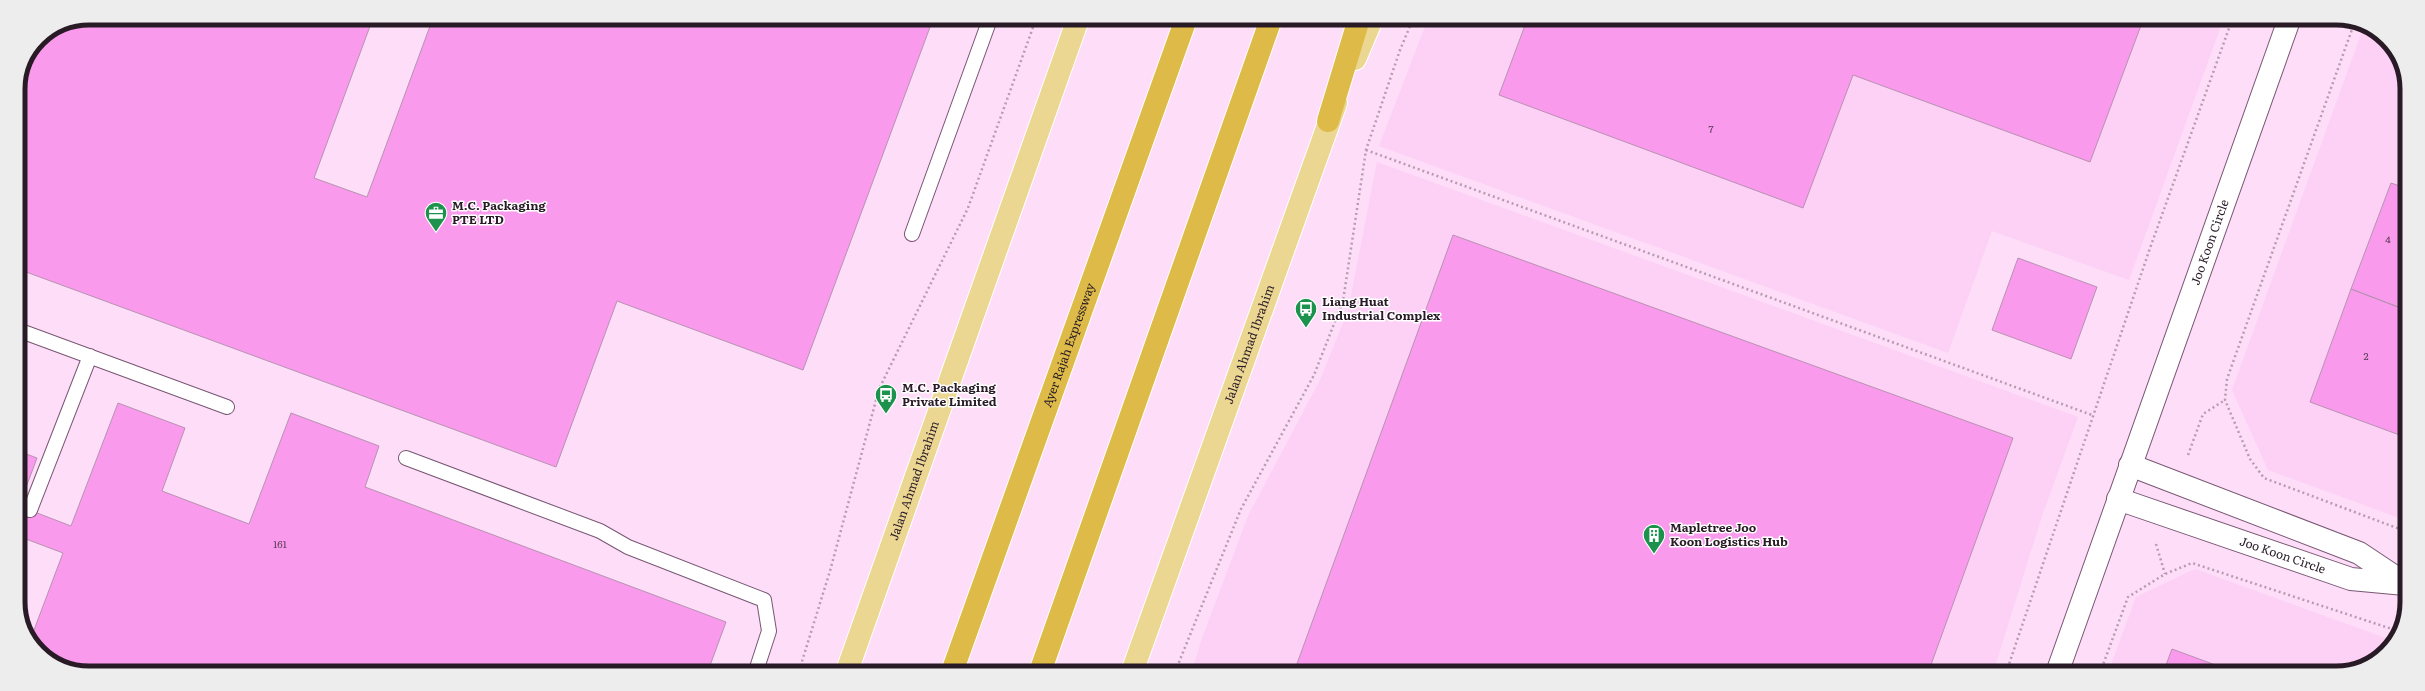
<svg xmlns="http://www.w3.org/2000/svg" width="2425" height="691" viewBox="0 0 2425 691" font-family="Literata,serif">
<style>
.built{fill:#fdd0f5}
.building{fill:#f99aec;stroke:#b792b1}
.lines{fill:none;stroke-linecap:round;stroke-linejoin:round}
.lane-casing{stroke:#785773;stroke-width:16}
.street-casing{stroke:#785773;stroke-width:24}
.primary-casing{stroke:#fff;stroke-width:24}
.highway-casing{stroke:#fff;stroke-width:24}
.path{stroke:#b59cb1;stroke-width:2.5;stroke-dasharray:2 3;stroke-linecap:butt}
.lane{stroke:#fff;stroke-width:14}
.street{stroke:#fff;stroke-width:22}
.primary{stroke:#ebd692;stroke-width:22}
.highway{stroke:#debb49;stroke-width:22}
.labels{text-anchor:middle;stroke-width:3;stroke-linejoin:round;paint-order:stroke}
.number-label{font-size:10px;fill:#5c3b58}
.poi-label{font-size:12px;font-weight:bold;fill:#281b26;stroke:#fff;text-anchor:start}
.street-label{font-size:12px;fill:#281b26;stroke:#fff}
.rim{fill:none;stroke:#281b26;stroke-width:5}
</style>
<rect width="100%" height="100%" fill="#fdddf7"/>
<!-- built -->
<path class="built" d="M 1428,19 L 2223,20 L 2129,280 L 1992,231 L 1948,353 L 1379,146 Z
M 2364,26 L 2390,42 L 2407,84 L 2405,520 L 2268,470 L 2232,390 Z
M 1377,162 L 2078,417 L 2042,516 L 1993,673 L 1192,672 L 1201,641 L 1248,516 L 1320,380 L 1348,311 Z
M 2195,569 L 2391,640 L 2379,658 L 2336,673 L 2108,673 L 2136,597 Z"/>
<!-- building -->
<path class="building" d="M 89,18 L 373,18 L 314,178 L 367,197 L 433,18 L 933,19 L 803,370 L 617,301 L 556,467 L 18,269 L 18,89 L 24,62 L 39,39 L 62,23 Z
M 1527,20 L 2143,20 L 2090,162 L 1853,75 L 1803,208 L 1499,95 Z
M 2391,183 L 2406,188 L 2406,310 L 2351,289 Z
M 1453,235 L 2013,438 L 1928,673 L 1294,672 Z
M 2018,258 L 2097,287 L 2071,359 L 1992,330 Z
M 2351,289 L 2406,310 L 2405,437 L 2310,402 Z
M 118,403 L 185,428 L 162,491 L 249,524 L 291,413 L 379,446 L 365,487 L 726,622 L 708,671 L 71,671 L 35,649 L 31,638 L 63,553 L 18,536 L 18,451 L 37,458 L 19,506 L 71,526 Z
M 2172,649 L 2237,673 L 2163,673 Z"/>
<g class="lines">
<!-- lane casing -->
<g class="lane-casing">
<path id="lane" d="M 912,234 L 990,19
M 18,330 L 227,407
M 406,458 L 600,531 L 628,547 L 764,600 L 769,631 L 756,671
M 30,510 L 90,356
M 18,538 L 19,536"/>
</g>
<!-- street casing -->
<g class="street-casing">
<g id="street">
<path d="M 2130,465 L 2359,553 L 2404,583"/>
<path id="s1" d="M 2118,499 L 2351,579 L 2405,584"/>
<path id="s2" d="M 2057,673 L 2289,20"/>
</g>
</g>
<!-- primary casing -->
<g class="primary-casing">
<g id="primary">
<path d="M 1355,59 L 1372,19"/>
<path id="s3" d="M 847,671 L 1078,19"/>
<path id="s4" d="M 1132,672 L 1336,103"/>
</g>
</g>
<!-- highway casing -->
<g class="highway-casing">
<g id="highway">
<path d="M 1328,121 L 1359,19"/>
<path id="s5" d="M 952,672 L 1186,19"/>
<path d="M 1040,672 L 1271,19"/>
</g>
</g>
<!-- path -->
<path class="path" d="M 2355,21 L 2227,379 L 2225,400 L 2250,459 L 2264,478 L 2405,531
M 1366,150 L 2092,415
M 2188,455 L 2203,414 L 2225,400
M 2156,544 L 2165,574
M 799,671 L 830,571 L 879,389 L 968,208 L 1036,19
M 1175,672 L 1241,509 L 1314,375 L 1343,301 L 1366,150 L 1400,50 L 1413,19
M 2006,673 L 2149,251 L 2232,20
M 2100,673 L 2128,597 L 2165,574 L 2192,563 L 2398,631"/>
<!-- lane -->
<use href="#lane" class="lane"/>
<!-- street -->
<use href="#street" class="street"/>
<!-- primary -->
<use href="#primary" class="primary"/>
<!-- highway -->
<use href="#highway" class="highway"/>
</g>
<!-- icons -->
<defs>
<g id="office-pin" transform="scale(1.15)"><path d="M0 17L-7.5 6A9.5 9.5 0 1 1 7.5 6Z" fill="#1c924d" stroke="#fff"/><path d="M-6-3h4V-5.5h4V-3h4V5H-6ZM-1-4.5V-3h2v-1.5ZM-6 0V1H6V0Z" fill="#fff"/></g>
<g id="bus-pin" transform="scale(1.15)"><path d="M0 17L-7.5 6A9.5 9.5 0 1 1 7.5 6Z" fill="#1c924d" stroke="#fff"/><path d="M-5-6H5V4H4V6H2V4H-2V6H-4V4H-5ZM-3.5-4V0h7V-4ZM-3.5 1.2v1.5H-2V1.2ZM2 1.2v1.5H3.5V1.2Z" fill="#fff"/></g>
<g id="building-pin" transform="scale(1.15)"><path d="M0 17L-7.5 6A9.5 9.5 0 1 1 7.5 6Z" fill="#1c924d" stroke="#fff"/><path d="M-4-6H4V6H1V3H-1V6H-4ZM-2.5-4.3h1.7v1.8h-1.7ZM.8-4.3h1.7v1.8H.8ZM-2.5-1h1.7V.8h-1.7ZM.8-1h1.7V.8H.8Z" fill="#fff"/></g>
</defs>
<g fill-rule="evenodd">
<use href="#office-pin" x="436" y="213"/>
<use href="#bus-pin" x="1306" y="309"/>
<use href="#bus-pin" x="886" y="395"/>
<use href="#building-pin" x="1654" y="535"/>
</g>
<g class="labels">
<!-- number labels -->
<g class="number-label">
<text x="1711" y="133">7</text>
<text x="2388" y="243">4</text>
<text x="2366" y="360">2</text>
<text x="280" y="548">161</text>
</g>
<!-- poi labels -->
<g class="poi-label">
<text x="452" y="210">M.C. Packaging<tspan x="452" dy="14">PTE LTD</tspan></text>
<text x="1322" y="306">Liang Huat<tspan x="1322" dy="14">Industrial Complex</tspan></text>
<text x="902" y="392">M.C. Packaging<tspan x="902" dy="14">Private Limited</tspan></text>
<text x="1670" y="532">Mapletree Joo<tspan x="1670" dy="14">Koon Logistics Hub</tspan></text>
</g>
<!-- street labels -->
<g class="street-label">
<text dy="4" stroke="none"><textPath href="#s2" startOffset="457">Joo Koon Circle</textPath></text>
<text dy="4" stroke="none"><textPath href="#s4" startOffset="348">Jalan Ahmad Ibrahim</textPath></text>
<text dy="4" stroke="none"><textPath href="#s5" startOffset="347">Ayer Rajah Expressway</textPath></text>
<text dy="4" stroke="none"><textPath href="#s3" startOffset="202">Jalan Ahmad Ibrahim</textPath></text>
<text dy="4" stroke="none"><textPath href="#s1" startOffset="174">Joo Koon Circle</textPath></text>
</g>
</g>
<!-- crop -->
<path d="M0 0H2425V691H0ZM89 25H2336A64 64 0 0 1 2400 89V602A64 64 0 0 1 2336 666H89A64 64 0 0 1 25 602V89A64 64 0 0 1 89 25Z" fill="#eeedee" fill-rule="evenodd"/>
<path class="rim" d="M89 25H2336A64 64 0 0 1 2400 89V602A64 64 0 0 1 2336 666H89A64 64 0 0 1 25 602V89A64 64 0 0 1 89 25Z"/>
</svg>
